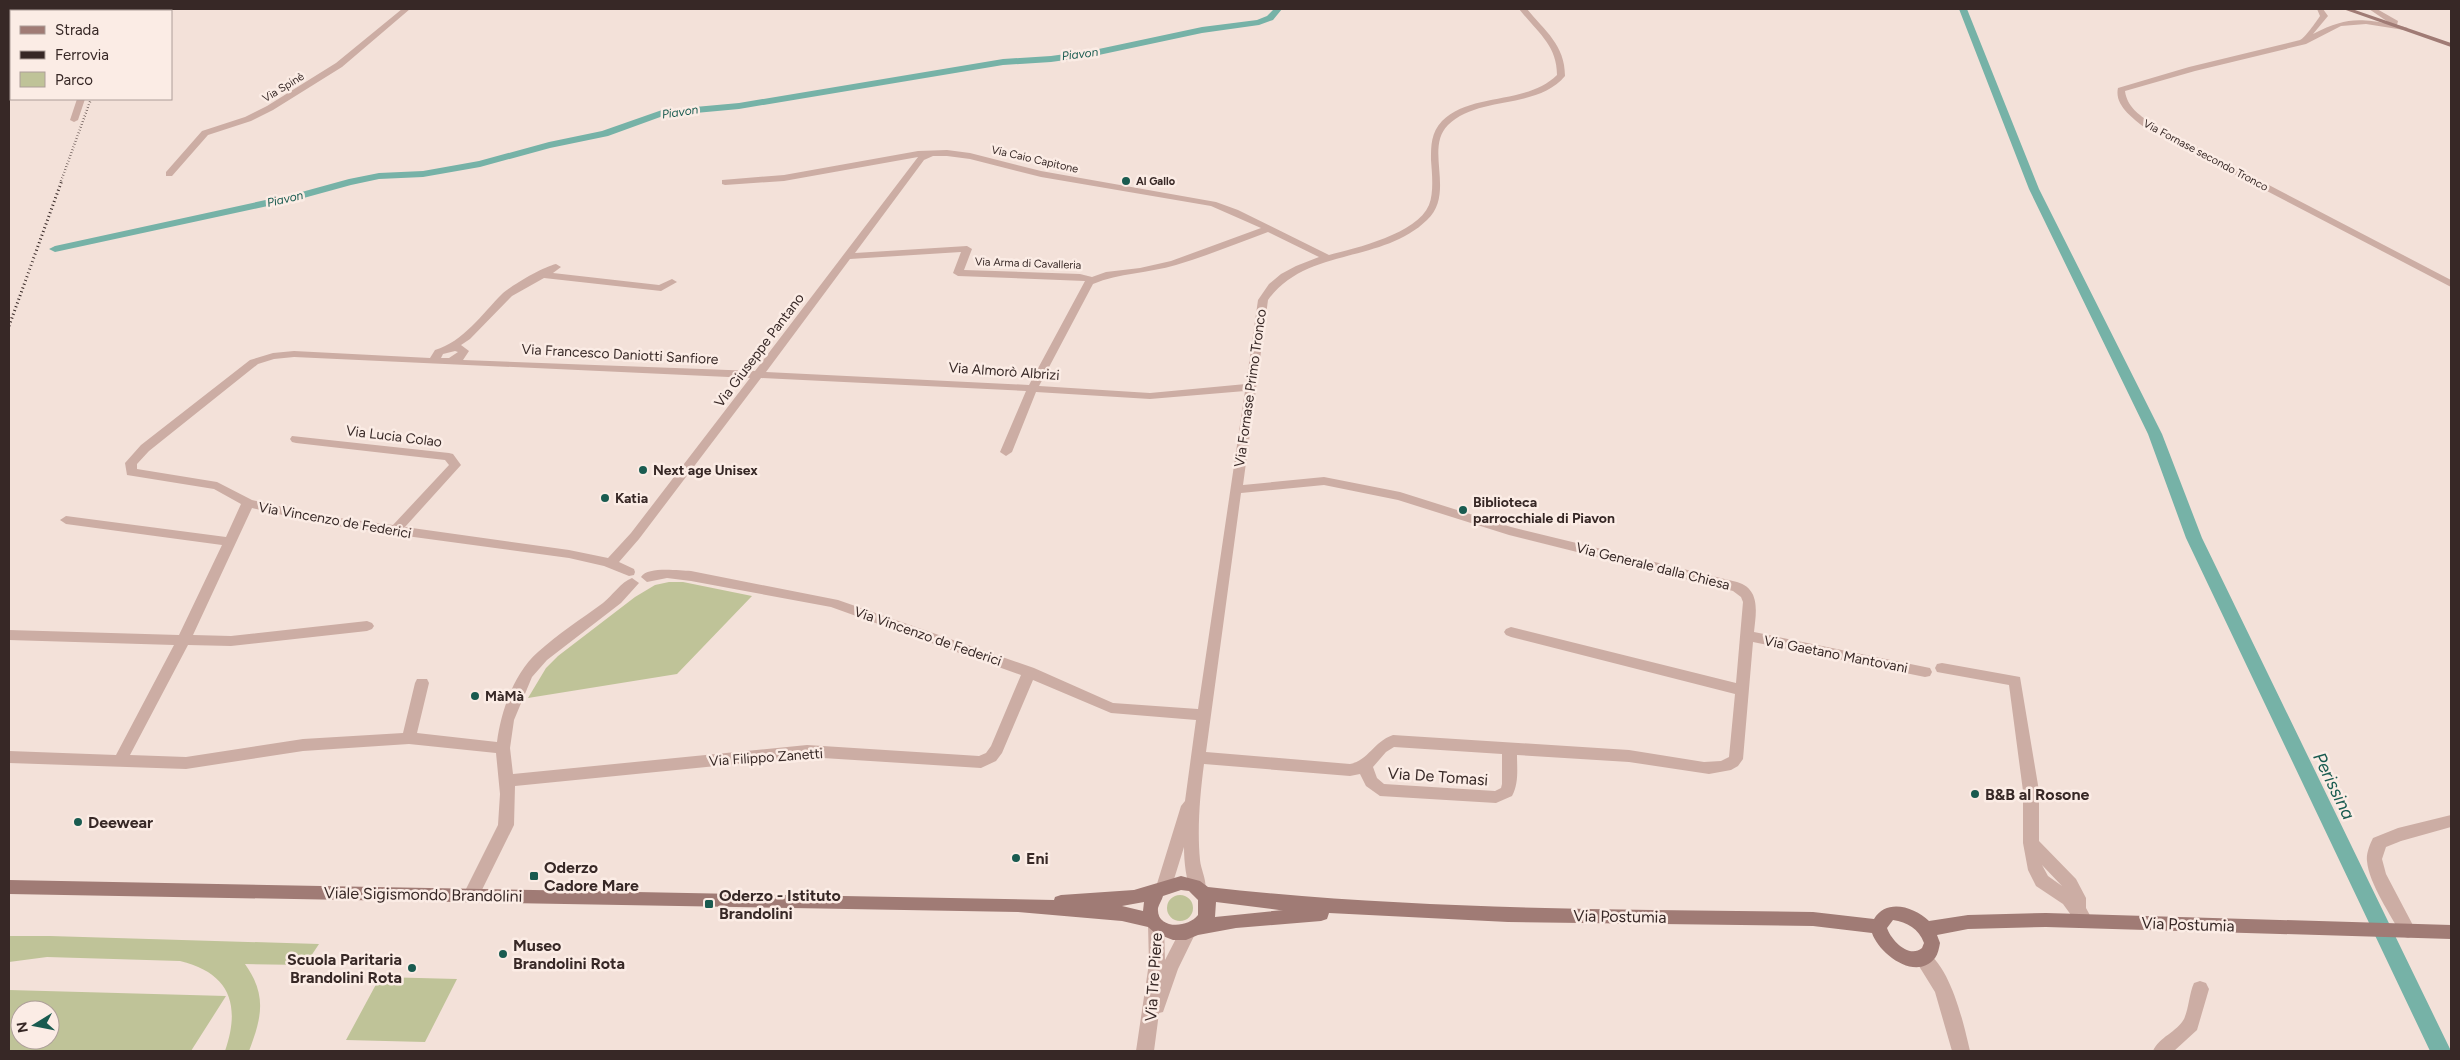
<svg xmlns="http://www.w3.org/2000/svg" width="2460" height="1060" viewBox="0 0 2460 1060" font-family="Figtree,sans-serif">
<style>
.green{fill:#bfc398;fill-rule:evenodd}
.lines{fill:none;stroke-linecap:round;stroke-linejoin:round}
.canal{fill:#76b2a7;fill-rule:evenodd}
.minor{fill:#ccada4;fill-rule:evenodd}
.tertiary{fill:#ccada4;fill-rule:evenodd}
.secondary{fill:#a07b75;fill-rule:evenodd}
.rail-far1{stroke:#372826;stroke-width:2.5;stroke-dasharray:0.5 2.5;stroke-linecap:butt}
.rail{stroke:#372826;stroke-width:3;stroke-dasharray:1 3;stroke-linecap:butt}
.poi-dot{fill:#195b50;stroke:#fbece5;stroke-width:2}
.labels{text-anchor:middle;stroke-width:5;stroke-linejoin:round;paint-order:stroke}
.far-street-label{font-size:11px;fill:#372826;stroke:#fbece5}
.far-poi-label{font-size:11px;font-weight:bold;fill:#372826;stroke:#fbece5;text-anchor:start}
.far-water-label{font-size:12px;font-style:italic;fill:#195b50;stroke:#fbece5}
.street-label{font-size:14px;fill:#372826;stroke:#fbece5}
.poi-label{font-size:14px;font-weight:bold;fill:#372826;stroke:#fbece5;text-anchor:start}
.near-street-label{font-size:16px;fill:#372826;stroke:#fbece5}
.near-poi-label{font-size:16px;font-weight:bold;fill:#372826;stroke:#fbece5;text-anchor:start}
.near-water-label{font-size:18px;font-style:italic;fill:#195b50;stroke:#fbece5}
</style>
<rect width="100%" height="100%" fill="#f3e1d9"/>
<!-- green -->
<path class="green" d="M 669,582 L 683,582 L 752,596 L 677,674 L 528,698 L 546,668 L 558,656 L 635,597 L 655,585 Z
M1167 908a13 13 0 1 1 26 0a13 13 0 1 1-26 0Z
M 9,936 L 50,936 L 319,944 L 305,965 L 245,964 C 267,995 262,1017 249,1051 L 225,1051 C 241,1005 230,973 180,961 L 47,957 L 9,962 Z
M 380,977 L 457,979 L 425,1042 L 346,1040 Z
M 9,990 L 226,996 L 191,1051 L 9,1051 ZM 20,1010 L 50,1010 L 50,1040 L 20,1040 Z"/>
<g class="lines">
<!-- canal -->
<path class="canal" d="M 1274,9 L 1282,9 L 1273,20 L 1259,25 L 1202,33 L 1094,56 L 1051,62 L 1003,65 L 739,109 L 663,116 L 608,136 L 550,148 L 480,167 L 423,177 L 379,179 L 351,185 L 300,199 L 55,252 L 49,249 L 55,246 L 298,193 L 349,179 L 379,173 L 423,171 L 479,161 L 549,142 L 602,131 L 662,110 L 739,103 L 1003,59 L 1051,56 L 1094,50 L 1202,27 L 1257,20 L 1267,16 Z
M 1959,9 L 1967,9 L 2039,189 L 2162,434 L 2202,538 L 2451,1051 L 2430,1051 L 2186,538 L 2148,434 L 2029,189 Z"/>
<!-- minor -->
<path class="minor" d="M 88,9 L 98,9 L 94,11 L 85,11 Z
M 402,9 L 410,9 L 342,67 L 273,110 L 251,121 L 208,135 L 172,176 L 166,176 L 166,172 L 202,131 L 245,117 L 267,106 L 336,63 Z
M 1519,9 L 1527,9 C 1545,31 1565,45 1565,76 C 1537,110 1478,95 1448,125 C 1424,149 1456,193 1427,220 C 1382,264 1306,247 1268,300 L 1243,485 L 1324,477 L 1400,492 L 1511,527 L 1737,582 C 1761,589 1756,613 1754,632 L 1925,667 L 1930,668 L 1932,672 L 1930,676 L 1925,677 L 1753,642 L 1743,759 L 1738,766 L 1731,770 L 1709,774 L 1629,762 L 1517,755 C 1517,769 1519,783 1512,796 L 1496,803 L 1380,796 L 1366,786 L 1360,774 L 1350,776 L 1204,764 C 1200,794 1197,830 1200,860 C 1201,871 1209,884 1204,894 L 1198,896 L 1192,894 C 1186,880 1184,862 1184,847 L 1170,892 L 1164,894 L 1158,892 L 1156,887 L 1181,806 L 1185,801 L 1196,720 L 1111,713 L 1033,680 L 1002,753 L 996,761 L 981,768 L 807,757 L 515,786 L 514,825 L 477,900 L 471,902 L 465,900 L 463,895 L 498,825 L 500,794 L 496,753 L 409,744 L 303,751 L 186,769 L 9,763 L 9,751 L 116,755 L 174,645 L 9,640 L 9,630 L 179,635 L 222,545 L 66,524 L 60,520 L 66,516 L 226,537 L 241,504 L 214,489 L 127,475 L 125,463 L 141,445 L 250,360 L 273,353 L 294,351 L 430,358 L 435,350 C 463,342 482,314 502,294 C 512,285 543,267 556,264 L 561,267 L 553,273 L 659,285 L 672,279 L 677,282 L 661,291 L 544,278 L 512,296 L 470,339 L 461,345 L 469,351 L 463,360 L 755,371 L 918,157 L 784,181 L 725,185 L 722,184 L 722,180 L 784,175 L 918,151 L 947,150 L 970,153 L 1041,171 L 1216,202 L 1238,210 L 1329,255 C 1356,248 1417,234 1429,205 C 1434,192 1432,174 1431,160 C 1431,145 1431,133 1442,121 C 1471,92 1527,105 1557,75 C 1557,45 1537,32 1519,9 ZM 947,156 L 970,159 L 1041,177 L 1211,206 L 1261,228 L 1171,261 L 1140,268 L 1106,272 L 1092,277 L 1080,274 L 964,270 L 972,249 L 967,246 L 855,253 L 924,160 L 933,156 ZM 1268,232 L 1319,257 L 1296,266 L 1281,274 L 1269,284 L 1258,300 L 1246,384 L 1150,393 L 1039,386 L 1093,284 C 1119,273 1149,273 1176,265 C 1207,256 1238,243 1268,232 ZM 961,252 L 953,273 L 958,276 L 1085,281 L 1029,385 L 766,372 L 850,259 ZM 455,351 L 458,352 L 449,358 L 441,358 L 443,354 ZM 294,357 L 750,378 L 631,533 L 608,558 L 569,550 L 405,527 L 461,465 L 453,454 L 449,453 L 292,436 L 290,439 L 292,442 L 296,443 L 445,460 L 449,465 L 393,525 L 323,516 L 252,500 L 217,482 L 137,469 L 137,464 L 149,451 L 258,364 L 274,359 ZM 761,378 L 1026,391 L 1000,452 L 1006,456 L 1012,452 L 1036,392 L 1150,399 L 1245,391 L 1198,709 L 1113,703 L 1034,668 L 838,600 L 691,571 C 679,571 648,566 641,577 L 647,582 L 667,578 L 691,581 L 831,607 L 1021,675 L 991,746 L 986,753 L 979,756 L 807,745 L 513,774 L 510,748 L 514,720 L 532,677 L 547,660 L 621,603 L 639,583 L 632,578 C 621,582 612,596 603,603 C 581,619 558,634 538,652 C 514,673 501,711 497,742 L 417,733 L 429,683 L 427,679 L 417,679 L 415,683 L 403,733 L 303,739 L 186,757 L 130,755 L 188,645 L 231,646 L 367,631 L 372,629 L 374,626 L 372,623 L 367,621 L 231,636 L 193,635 L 252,508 L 323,524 L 388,533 L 394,536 L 399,535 L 569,558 L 604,566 L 629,576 L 634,575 L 635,572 L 634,569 L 619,562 L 639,539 ZM 1324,485 L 1398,500 L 1509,535 L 1733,591 L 1741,597 L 1743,602 L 1736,683 L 1511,627 L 1506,629 L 1504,632 L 1506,635 L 1511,637 L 1735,694 L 1729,757 L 1721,761 L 1704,762 L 1629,750 L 1393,735 C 1373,742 1369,760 1350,764 L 1206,752 L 1241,493 ZM 1394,747 L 1502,754 L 1502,784 L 1501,788 L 1495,791 L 1384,784 L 1377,778 L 1373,767 L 1386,752 Z
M 2317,9 L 2323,9 L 2328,16 L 2313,34 C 2345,18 2356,18 2391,24 L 2369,9 L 2377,9 L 2398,21 L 2397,25 L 2408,28 L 2404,30 L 2366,24 L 2341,26 L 2306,44 L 2195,71 L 2125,91 C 2127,107 2139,114 2150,123 L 2451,280 L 2451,287 L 2144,127 C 2133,118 2114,105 2118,88 L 2189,67 L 2300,40 C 2305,38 2316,22 2320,16 Z
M 9,36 L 11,36 L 11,40 L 9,40 Z
M 77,99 L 85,99 L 78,120 L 74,122 L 70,120 Z
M 1942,663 L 2020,677 L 2039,791 L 2039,841 L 2076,879 L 2086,898 L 2086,908 L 2093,921 L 2091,926 L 2085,928 L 2079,926 L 2063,904 L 2036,886 L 2028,870 L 2023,843 L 2023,791 L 2009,685 L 1937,672 L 1935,668 L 1937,664 ZM 2042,865 L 2062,886 L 2048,876 Z
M 2451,815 L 2451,827 L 2401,841 L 2386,847 L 2382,859 L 2386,874 L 2416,931 L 2414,936 L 2408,938 L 2402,936 C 2391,915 2369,884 2367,861 C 2366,854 2370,844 2373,838 L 2398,828 Z
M 1156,918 L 1162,920 L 1164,925 L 1165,960 L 1182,927 L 1188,925 L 1194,927 L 1196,932 L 1178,969 L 1163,1012 L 1159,1013 L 1154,1051 L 1136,1051 L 1149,963 L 1148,925 L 1150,920 Z
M 1922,950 C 1950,961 1964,1025 1970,1051 L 1952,1051 L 1935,992 L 1914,958 L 1916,953 Z
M 2200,981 L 2206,983 L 2209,989 L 2197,1030 L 2174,1051 L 2153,1051 C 2159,1037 2177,1032 2184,1019 C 2189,1008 2189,994 2194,983 Z"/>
<!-- tertiary -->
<path class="tertiary" d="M 101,9 L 118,9 L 113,11 L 101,11 Z
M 9,32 L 11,32 L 11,37 L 9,37 Z"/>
<!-- secondary -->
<path class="secondary" d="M 2343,9 L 2352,9 L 2451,43 L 2451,47 Z
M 1181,876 L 1200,881 L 1208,887 C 1409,910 1611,909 1813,912 L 1874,919 C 1887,898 1914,907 1929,921 L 1968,915 L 2046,913 L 2451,925 L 2451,939 L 2046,927 L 1968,929 L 1937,935 L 1940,943 C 1939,948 1938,954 1935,958 C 1916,982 1879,954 1872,933 L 1813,926 L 1508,922 L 1329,913 L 1327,919 L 1321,921 L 1236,928 L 1198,935 L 1186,940 L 1173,940 L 1155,933 L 1148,927 L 1122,921 L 1018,912 L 9,894 L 9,880 L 1054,900 L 1055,897 L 1061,895 L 1134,890 ZM 1181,890 L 1189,891 L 1198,900 L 1198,915 C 1187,929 1156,929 1158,908 C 1159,904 1162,900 1163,896 ZM 1144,902 L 1143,911 L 1122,906 ZM 1216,902 L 1279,910 L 1283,910 L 1215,917 ZM 1893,920 C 1907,922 1919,929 1924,943 L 1922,948 C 1909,959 1891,940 1887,928 Z"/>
<!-- rail-far1 -->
<path class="rail-far1" d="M 123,11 L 124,9
M 61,181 L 91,99"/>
<!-- rail -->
<path class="rail" d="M 9,326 L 62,180"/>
</g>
<!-- markers -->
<g class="poi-dot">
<circle cx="1126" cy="181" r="5"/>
<circle cx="643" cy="470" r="5"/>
<circle cx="605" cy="498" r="5"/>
<circle cx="1463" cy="510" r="5"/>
<circle cx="475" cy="696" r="5"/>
<circle cx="1975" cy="794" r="5"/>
<circle cx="78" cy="822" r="5"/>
<circle cx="1016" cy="858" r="5"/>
<rect x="529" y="871" width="10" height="10" rx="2.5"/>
<rect x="704" y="899" width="10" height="10" rx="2.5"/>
<circle cx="503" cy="954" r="5"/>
<circle cx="412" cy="968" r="5"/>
</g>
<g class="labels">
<!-- far-street labels -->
<g class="far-street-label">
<text transform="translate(283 87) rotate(-31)" y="4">Via Spinè</text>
<text transform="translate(2206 155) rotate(28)" y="4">Via Fornase secondo Tronco</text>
<text transform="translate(1035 159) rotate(13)" y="4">Via Caio Capitone</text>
<text transform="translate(1028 263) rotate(2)" y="4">Via Arma di Cavalleria</text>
</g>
<!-- far-poi labels -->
<g class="far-poi-label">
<text x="1136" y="185">Al Gallo</text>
</g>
<!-- far-water labels -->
<g class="far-water-label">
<text transform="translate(1080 54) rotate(-7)" y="4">Piavon</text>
<text transform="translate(680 112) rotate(-8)" y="4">Piavon</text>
<text transform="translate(285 199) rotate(-13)" y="4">Piavon</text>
</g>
<!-- street labels -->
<g class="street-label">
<text transform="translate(759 350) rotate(-53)" y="5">Via Giuseppe Pantano</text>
<text transform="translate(620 354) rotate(3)" y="5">Via Francesco Daniotti Sanfiore</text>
<text transform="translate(1004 371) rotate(4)" y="5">Via Almorò Albrizi</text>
<text transform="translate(1250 388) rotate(-82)" y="5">Via Fornase Primo Tronco</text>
<text transform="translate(394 436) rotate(7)" y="5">Via Lucia Colao</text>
<text transform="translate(335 520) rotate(10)" y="5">Via Vincenzo de Federici</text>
<text transform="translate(1653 566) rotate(14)" y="5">Via Generale dalla Chiesa</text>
<text transform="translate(928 636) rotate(19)" y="5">Via Vincenzo de Federici</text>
<text transform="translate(1836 654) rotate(11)" y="5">Via Gaetano Mantovani</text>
<text transform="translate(766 757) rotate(-4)" y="5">Via Filippo Zanetti</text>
</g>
<!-- poi labels -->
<g class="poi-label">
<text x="653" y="475">Next age Unisex</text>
<text x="615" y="503">Katia</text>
<text x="1473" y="507">Biblioteca<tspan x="1473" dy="16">parrocchiale di Piavon</tspan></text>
<text x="485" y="701">MàMà</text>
</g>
<!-- near-street labels -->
<g class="near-street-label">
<text transform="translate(1438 776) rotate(4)" y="6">Via De Tomasi</text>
<text transform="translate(423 894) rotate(1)" y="6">Viale Sigismondo Brandolini</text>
<text transform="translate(1620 916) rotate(1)" y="6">Via Postumia</text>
<text transform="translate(2188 924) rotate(2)" y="6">Via Postumia</text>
<text transform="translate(1153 977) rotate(-86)" y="6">Via Tre Piere</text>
</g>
<!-- near-poi labels -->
<g class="near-poi-label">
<text x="1985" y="800">B&amp;B al Rosone</text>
<text x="88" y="828">Deewear</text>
<text x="1026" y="864">Eni</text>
<text x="544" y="873">Oderzo<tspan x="544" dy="18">Cadore Mare</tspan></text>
<text x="719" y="901">Oderzo - Istituto<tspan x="719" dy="18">Brandolini</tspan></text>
<text x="513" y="951">Museo<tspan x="513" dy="18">Brandolini Rota</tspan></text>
<text x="402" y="965" text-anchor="end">Scuola Paritaria<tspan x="402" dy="18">Brandolini Rota</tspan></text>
</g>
<!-- near-water labels -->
<g class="near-water-label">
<text transform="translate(2334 786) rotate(64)" y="6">Perissina</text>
</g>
</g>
<!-- border -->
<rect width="2460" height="1060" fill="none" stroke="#372826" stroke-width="20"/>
<!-- legend -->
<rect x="10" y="10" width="162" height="90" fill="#fbece5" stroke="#ad9e99"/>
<rect x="20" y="26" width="25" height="8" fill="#a07b75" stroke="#ad9e99"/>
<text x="55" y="35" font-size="15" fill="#372826">Strada</text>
<rect x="20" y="51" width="25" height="8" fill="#372826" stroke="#ad9e99"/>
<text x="55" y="60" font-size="15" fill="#372826">Ferrovia</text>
<rect x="20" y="72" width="25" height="15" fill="#bfc398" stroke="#ad9e99"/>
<text x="55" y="85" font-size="15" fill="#372826">Parco</text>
<!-- north arrow -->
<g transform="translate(35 1025) rotate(260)"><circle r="24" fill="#fbece5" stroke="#ad9e99"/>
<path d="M0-4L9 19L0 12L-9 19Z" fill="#195b50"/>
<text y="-8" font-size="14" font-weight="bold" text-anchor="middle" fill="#372826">N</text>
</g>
</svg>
